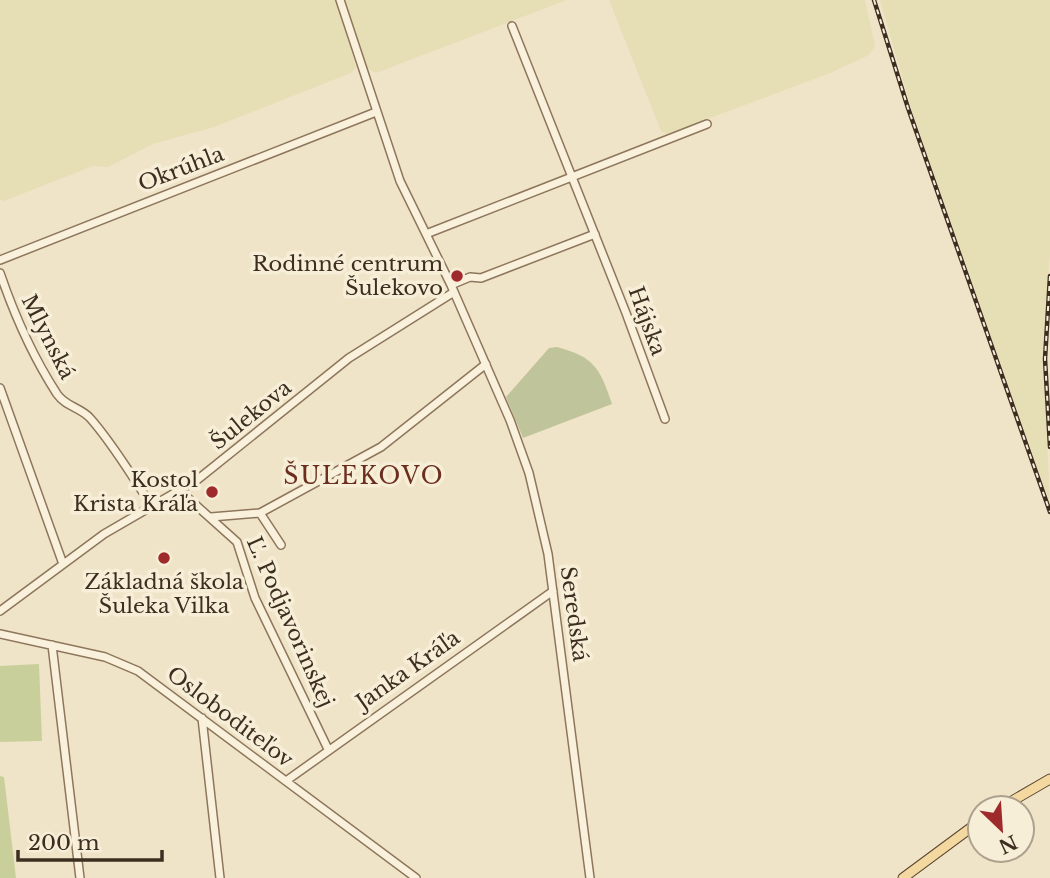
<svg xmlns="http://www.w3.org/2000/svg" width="1050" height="878" viewBox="0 0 1050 878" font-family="'Libre Baskerville',serif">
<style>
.farmland{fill:#e6deb5}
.green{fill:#c9cf9b}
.cemetery{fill:#bfc49a}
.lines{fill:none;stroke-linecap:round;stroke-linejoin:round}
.minor-casing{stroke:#8d765c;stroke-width:10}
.major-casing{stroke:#5b4430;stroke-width:11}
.minor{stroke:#faf1dc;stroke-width:7}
.major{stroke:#f3d9a0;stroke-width:9}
.rail-casing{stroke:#3d2e20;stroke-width:4.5}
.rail{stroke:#f7eed8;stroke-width:2;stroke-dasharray:5;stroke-linecap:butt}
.poi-dot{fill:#9e2a2b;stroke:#f7eed8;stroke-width:2.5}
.labels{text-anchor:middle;stroke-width:7;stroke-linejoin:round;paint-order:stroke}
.street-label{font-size:21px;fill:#3d2e20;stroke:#f7eed8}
.poi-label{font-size:21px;fill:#3d2e20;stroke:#f7eed8;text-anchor:end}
.neighbourhood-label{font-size:23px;letter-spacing:2px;fill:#6b2e1e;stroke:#f7eed8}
</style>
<rect width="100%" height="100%" fill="#f0e4c8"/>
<!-- farmland -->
<path class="farmland" d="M 0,0 L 336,0 L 356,67 L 351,73 L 214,127 L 153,144 L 108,167 L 93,166 L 4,201 L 0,200 Z
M 345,0 L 567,0 L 376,73 L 365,67 Z
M 609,0 L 865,0 L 875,46 L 869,55 L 830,73 L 667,134 L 661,131 Z
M 880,0 L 1050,0 L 1050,253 L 1043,358 L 1050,504 L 911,108 Z"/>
<!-- green -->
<path class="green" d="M 39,664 L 42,741 L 0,742 L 0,666 Z
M 0,776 L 4,777 L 16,878 L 0,878 Z"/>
<!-- cemetery -->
<path class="cemetery" d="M 557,347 C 595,357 600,369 612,404 L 523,438 L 506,397 L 549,348 Z"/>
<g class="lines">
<!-- minor casing -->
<g class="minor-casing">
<path id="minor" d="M 340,0 L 400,181 L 451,285 L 510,420 L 529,473 L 548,554 L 590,878
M 512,26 L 626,313 L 665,419
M 426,234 L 707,124
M 0,260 L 376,112
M 0,273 C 14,314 33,357 57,394 C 66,407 80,407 90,418 C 114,445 132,477 152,506
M 451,285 L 470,277 L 481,278 L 595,234
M 0,388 L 63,564
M 179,490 L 237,542 L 255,598 L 328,749
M 260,513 L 381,447 L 486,364
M 211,517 L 260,513 L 281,545
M 0,611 L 104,534 L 197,480 L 349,358 L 454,292
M 0,634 L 105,657 L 138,671 L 416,878
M 52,645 L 80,878
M 202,718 L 220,878
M 286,781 L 553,591"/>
</g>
<!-- major casing -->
<g class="major-casing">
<path id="major" d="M 1000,808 L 1050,779
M 903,878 L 980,821"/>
</g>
<!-- minor -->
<use href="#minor" class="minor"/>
<!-- major -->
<use href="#major" class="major"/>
<!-- rail casing -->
<g class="rail-casing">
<path id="rail" d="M 874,0 L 908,108 L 1050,512
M 1050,276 L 1045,359 L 1050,447"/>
</g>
<!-- rail -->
<use href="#rail" class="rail"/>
</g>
<!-- markers -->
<g class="poi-dot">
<circle cx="457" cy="276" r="7"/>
<circle cx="212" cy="492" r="7"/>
<circle cx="164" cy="558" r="7"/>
</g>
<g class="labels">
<!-- street labels -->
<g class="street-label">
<text transform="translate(181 169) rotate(-21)" y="7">Okrúhla</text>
<text transform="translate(647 321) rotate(70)" y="7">Hájska</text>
<text transform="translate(48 337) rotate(63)" y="7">Mlynská</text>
<text transform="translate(251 415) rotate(-39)" y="7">Šulekova</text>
<text transform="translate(574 614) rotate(82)" y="7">Seredská</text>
<text transform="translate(290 622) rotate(66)" y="7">Ľ. Podjavorinskej</text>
<text transform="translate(408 670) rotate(-35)" y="7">Janka Kráľa</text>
<text transform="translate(230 717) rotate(37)" y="7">Osloboditeľov</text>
</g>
<!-- poi labels -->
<g class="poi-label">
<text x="443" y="271">Rodinné centrum<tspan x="443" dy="24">Šulekovo</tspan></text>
<text x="198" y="487">Kostol<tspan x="198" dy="24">Krista Kráľa</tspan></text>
<text x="164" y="589" text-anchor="middle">Základná škola<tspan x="164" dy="24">Šuleka Vilka</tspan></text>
</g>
<!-- neighbourhood labels -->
<g class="neighbourhood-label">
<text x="364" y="484">ŠULEKOVO</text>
</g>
</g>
<!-- north arrow -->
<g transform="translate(1001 829) rotate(155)"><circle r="33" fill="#f7eed8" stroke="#ada18e" stroke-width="2"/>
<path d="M0-5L12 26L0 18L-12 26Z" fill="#9e2a2b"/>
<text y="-10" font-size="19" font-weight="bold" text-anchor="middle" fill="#3d2e20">N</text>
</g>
<!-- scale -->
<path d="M18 850v10h144v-10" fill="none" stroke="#3d2e20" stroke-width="3.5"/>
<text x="28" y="850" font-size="21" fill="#3d2e20" stroke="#f7eed8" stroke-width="5" paint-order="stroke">200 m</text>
</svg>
